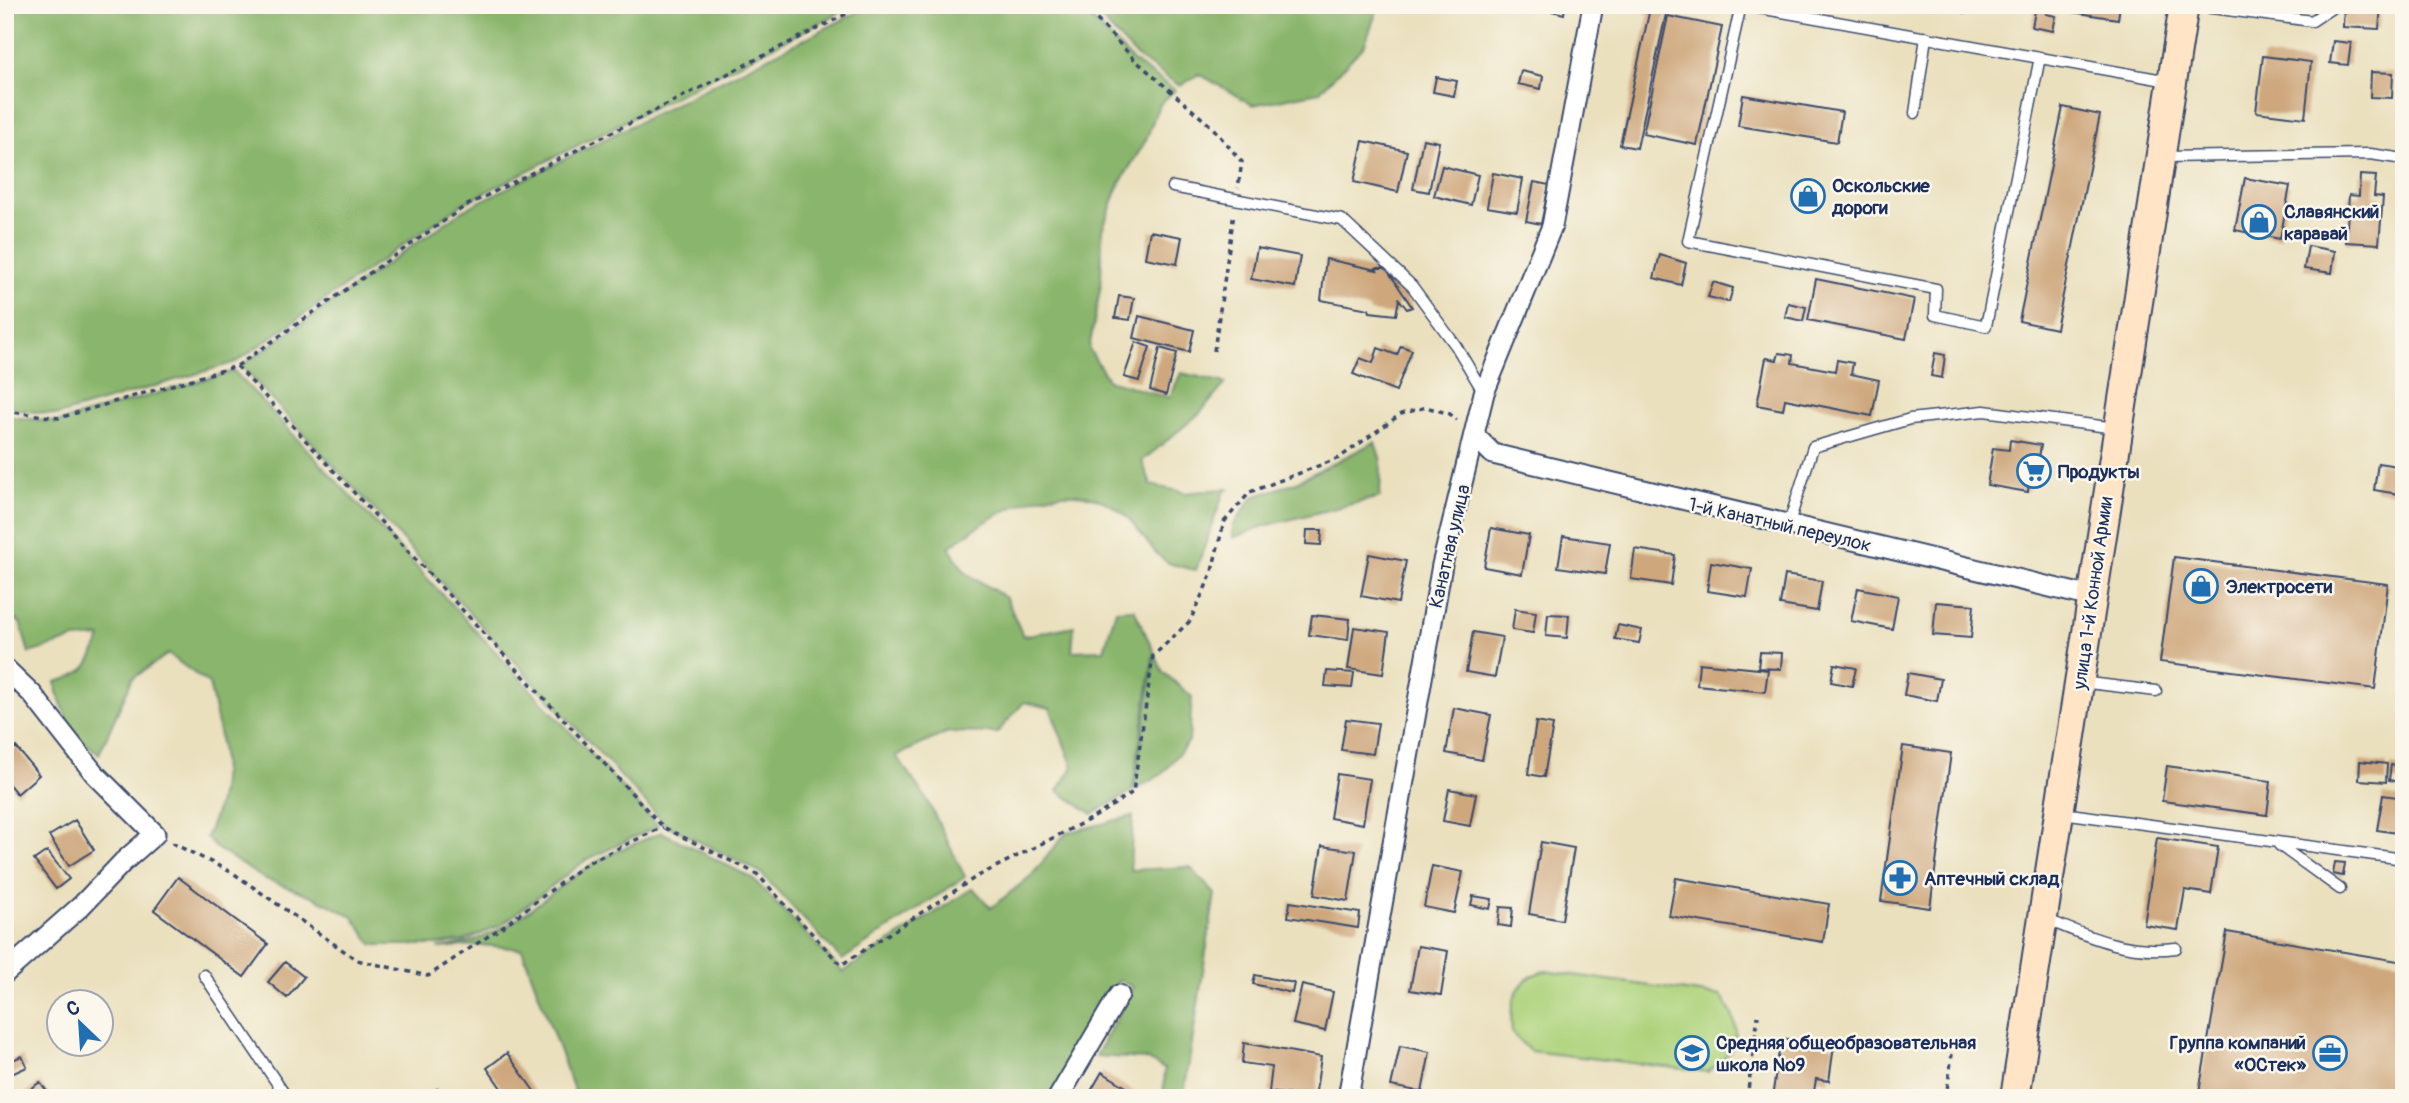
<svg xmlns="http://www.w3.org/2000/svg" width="2409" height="1103" viewBox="0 0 2409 1103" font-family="Pangolin,sans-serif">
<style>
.green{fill:#aed37c;stroke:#64816d;stroke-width:2}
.forest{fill:#8ab56c;stroke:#527265;stroke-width:2}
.building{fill:#cea77d}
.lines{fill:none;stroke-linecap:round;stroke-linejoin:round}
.service-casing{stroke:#3a4a6c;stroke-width:13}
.minor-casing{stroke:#3a4a6c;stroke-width:23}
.secondary-casing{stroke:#3a4a6c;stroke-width:32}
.path{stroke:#3a4a6c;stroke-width:3.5;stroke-dasharray:5 5;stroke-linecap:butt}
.service{stroke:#fff;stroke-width:10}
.minor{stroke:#fff;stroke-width:19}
.secondary{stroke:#ffe4c6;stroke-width:28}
.labels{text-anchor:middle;stroke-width:5;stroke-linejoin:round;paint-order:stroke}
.poi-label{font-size:19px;font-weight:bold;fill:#1b2f5e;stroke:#fbf7ec;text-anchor:start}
.street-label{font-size:19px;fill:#1b2f5e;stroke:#fbf7ec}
</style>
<rect width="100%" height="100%" fill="#fbf7ec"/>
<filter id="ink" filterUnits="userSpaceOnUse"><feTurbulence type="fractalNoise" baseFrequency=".0143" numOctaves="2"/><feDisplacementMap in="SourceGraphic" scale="14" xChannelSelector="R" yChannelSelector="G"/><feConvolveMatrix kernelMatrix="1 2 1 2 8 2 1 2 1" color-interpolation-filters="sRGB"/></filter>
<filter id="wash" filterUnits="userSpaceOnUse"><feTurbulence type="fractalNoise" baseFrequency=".00686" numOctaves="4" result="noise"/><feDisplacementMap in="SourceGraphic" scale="28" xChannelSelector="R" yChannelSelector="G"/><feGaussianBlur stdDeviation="1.57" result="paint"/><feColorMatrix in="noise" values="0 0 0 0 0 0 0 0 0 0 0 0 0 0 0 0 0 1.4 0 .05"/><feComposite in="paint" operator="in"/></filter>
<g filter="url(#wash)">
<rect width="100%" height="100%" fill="#eae0be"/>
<!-- green -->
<path class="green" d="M 1545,971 L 1721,996 C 1745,1030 1740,1048 1708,1072 L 1530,1051 L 1512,1033 C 1509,1004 1514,979 1545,971 Z"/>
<!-- forest -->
<path class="forest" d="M 5,5 L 855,5 L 462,204 L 236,362 L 58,415 L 5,408 Z
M 872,5 L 1078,5 L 1134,62 L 1175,90 L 1159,105 L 1146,140 L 1120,183 L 1102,230 L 1101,284 L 1089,349 L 1109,381 C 1131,384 1148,395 1170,397 L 1181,373 L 1226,383 L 1200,413 L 1142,461 L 1151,485 L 1187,493 L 1230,488 L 1224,492 L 1196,570 C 1187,568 1177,566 1169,563 C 1152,555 1140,528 1125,515 C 1068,467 998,510 949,547 L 965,572 L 1006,598 L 1023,636 L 1074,626 L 1072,651 L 1104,650 L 1116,610 L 1134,609 L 1154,652 L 1132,791 L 1093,814 L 1058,791 L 1073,767 L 1050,708 L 1024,702 L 997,733 L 948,732 L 896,756 L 926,798 L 965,877 L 842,960 L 760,872 L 666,825 L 241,366 L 465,209 Z
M 1088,5 L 1379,5 L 1364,46 L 1319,92 L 1253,105 L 1199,74 L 1180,86 L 1137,57 Z
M 234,371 L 658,826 L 586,860 L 501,925 L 464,941 L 434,945 L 373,945 L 352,916 L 312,896 L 263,878 L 216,848 L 206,837 C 233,783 222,741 209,684 L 168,654 L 132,679 L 99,754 L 73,734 L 57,692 L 56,682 C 87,674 90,665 101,637 L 74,639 L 29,653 L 20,622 L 5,616 L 5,416 L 59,422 Z
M 1375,442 L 1381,461 L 1380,497 L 1264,526 L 1233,538 L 1233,526 L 1253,497 L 1294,483 Z
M 1155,654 L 1163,672 L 1192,697 L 1189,741 L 1162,774 L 1134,790 Z
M 1133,816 L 1130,870 L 1190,867 L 1215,894 L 1184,1094 L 1163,1097 L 1165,1069 L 1145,1059 L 1096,1056 L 1133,987 L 1119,980 L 1049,1098 L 577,1098 L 522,949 L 482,945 L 437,948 C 507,942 533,902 588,867 C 610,852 638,843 662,832 L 752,878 L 843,972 L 973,888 L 991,908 L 1032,875 L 1066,833 Z"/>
<g id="blocks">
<!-- building -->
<path class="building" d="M 1528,5 L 1565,5 L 1564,14 Z
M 1634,5 L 1668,5 L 1637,148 L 1620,145 L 1649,13 L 1633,9 Z
M 1932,5 L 1967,5 L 1966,13 Z
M 2026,5 L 2048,5 L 2046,14 L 2056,16 L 2053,31 L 2032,27 L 2035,11 L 2025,9 Z
M 2066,5 L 2120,5 L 2118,19 L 2065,11 Z
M 2344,5 L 2381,6 L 2379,29 L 2343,27 Z
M 1668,16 L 1722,27 L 1697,145 L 1643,134 Z
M 2333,41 L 2351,43 L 2348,65 L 2330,63 Z
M 2263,56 L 2311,62 L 2305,118 L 2256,112 Z
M 1521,71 L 1543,76 L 1541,89 L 1518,84 Z
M 2371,72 L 2393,73 L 2392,98 L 2370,97 Z
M 1436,77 L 1457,81 L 1454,96 L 1433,92 Z
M 1743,95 L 1842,112 L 1837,142 L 1738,126 Z
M 2063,107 L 2100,115 L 2056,329 L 2019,321 Z
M 1423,139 L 1439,142 L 1429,192 L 1413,189 Z
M 1363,141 L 1407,151 L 1398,192 L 1354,182 Z
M 1442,166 L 1478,175 L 1471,205 L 1434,196 Z
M 1493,173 L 1523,179 L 1517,212 L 1487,207 Z
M 2360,175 L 2376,176 L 2374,196 L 2383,197 L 2379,244 L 2346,242 L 2349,195 L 2359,196 Z
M 2245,178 L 2290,186 L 2280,239 L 2235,230 Z
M 1534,182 L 1549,185 L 1541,224 L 1526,221 Z
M 1150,231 L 1182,237 L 1177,264 L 1145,258 Z
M 2308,246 L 2335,251 L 2332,273 L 2304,269 Z
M 1257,248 L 1300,256 L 1295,287 L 1251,279 Z
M 1660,255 L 1686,263 L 1681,285 L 1654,278 Z
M 1326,259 L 1377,270 L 1376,268 L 1386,268 L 1412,307 L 1407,309 L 1399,299 L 1396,315 L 1370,312 L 1369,309 L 1321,300 Z
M 1816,279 L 1914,299 L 1906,339 L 1808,320 Z
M 1713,282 L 1733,288 L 1729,302 L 1708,297 Z
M 1119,296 L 1134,298 L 1130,320 L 1115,318 Z
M 1788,303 L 1806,307 L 1803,321 L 1785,317 Z
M 1139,316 L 1194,330 L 1189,352 L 1134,338 Z
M 1136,342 L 1150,347 L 1139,381 L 1124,377 Z
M 1401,346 L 1412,350 L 1396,391 L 1353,374 L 1360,358 L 1373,363 L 1378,348 L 1397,355 Z
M 1160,348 L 1177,353 L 1166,395 L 1150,390 Z
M 1779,353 L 1793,355 L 1792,363 L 1835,371 L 1837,360 L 1853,363 L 1851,374 L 1879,380 L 1872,416 L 1785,399 L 1783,410 L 1757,405 L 1766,358 L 1777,360 Z
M 1935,353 L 1945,355 L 1942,378 L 1931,376 Z
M 2010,440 L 2041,445 L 2035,483 L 2029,482 L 2028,492 L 1987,485 L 1993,448 L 2009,450 Z
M 2378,463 L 2404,467 L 2404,495 L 2374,490 Z
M 1491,528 L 1529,535 L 1522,574 L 1484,567 Z
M 1307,530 L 1322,530 L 1321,545 L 1306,544 Z
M 1563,536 L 1610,543 L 1605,574 L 1558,567 Z
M 1635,549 L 1675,555 L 1671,585 L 1631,579 Z
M 1369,554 L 1406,561 L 1398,603 L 1361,596 Z
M 2174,557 L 2388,584 L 2375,689 L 2160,662 Z
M 1711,562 L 1752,569 L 1747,597 L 1707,591 Z
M 1785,575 L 1822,581 L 1817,611 L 1780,605 Z
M 1858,588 L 1898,596 L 1892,629 L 1851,621 Z
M 1936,602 L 1974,605 L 1971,638 L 1933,635 Z
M 1515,609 L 1536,612 L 1533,633 L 1512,630 Z
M 1548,614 L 1569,615 L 1567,638 L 1546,636 Z
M 1312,615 L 1350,619 L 1348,640 L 1309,635 Z
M 1618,625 L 1642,630 L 1639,643 L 1615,639 Z
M 1354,627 L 1389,632 L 1383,674 L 1348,669 Z
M 1473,632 L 1502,637 L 1495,677 L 1466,672 Z
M 1760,652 L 1782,653 L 1781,669 L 1758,668 Z
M 1699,663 L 1768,670 L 1765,692 L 1697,685 Z
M 1834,664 L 1856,668 L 1852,686 L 1831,682 Z
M 1327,671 L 1354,673 L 1352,688 L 1325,686 Z
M 1908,673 L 1941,679 L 1937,701 L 1904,695 Z
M 1454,708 L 1491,715 L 1482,760 L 1446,753 Z
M 1346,719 L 1378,723 L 1373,754 L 1341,750 Z
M 1536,722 L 1553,725 L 1544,777 L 1528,774 Z
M 1903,746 L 1951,753 L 1930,908 L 1881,901 Z
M 16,747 L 39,775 L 17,794 L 5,780 L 5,756 Z
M 2360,761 L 2387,764 L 2386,782 L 2359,780 Z
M 2391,765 L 2404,767 L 2404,783 L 2389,780 Z
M 2167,766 L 2271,781 L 2267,815 L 2162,801 Z
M 1337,774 L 1370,779 L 1363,824 L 1330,818 Z
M 1449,789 L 1476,794 L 1470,826 L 1443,821 Z
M 2383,795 L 2404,798 L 2404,834 L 2377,830 Z
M 75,820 L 94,850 L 69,866 L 49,836 Z
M 2157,838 L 2218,847 L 2211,894 L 2185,890 L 2178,930 L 2144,925 Z
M 1541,842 L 1574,848 L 1562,920 L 1529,914 Z
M 1322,846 L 1356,851 L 1348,901 L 1314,895 Z
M 47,851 L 69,879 L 56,889 L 34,860 Z
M 2335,862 L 2345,863 L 2343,876 L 2333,874 Z
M 1432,866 L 1463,872 L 1454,913 L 1424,907 Z
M 178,877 L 268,944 L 244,977 L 154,910 Z
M 1676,878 L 1829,904 L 1823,942 L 1669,916 Z
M 1473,896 L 1492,899 L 1490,909 L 1471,905 Z
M 1290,902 L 1360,913 L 1358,928 L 1288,917 Z
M 1500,907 L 1513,908 L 1511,927 L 1498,925 Z
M 2227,932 L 2404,962 L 2404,1098 L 2198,1098 Z
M 1418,946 L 1448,951 L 1441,995 L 1410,990 Z
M 285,962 L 304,977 L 287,998 L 268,982 Z
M 1255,975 L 1294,983 L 1292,993 L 1253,984 Z
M 1302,985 L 1333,992 L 1325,1031 L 1293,1024 Z
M 1781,1038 L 1834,1046 L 1829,1081 L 1816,1079 L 1813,1098 L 1772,1098 Z
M 1244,1043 L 1321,1057 L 1315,1098 L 1269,1092 L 1272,1067 L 1242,1063 Z
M 1400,1046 L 1430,1052 L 1422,1092 L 1391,1086 Z
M 507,1053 L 539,1098 L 508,1098 L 487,1068 Z
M 22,1056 L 27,1067 L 5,1077 L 5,1063 Z
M 1102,1072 L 1144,1098 L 1087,1098 Z
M 40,1082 L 52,1098 L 19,1098 Z
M 437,1089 L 443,1098 L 425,1098 Z"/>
</g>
</g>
<g filter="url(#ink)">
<use href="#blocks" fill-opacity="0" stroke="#3a4a6c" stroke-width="2"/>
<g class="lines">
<!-- service casing -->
<g class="service-casing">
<path id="service" d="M 1741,5 L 1688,241 L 1936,289 L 1935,315 L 1986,326 L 2040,57
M 1742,5 L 2169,81
M 2189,5 L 2312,21 L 2336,5
M 1915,113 L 1926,37
M 2163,157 L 2370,154 L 2404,159
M 1173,187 L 1342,220 L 1412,286 L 1456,346 L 1484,393
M 1788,526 L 1813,447 L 1910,419 L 1984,411 L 2116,428
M 2080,682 L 2156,691
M 2062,813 L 2404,859
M 2279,845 L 2340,889
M 2045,919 C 2089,937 2127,954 2176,948
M 204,975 L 287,1098"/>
</g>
<!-- minor casing -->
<g class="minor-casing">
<path id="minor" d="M 1475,436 L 1493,454 L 2092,597
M 5,668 L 32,694 L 94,773 L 155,834 L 123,862 L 81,906 L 5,973
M 1058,1098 L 1119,995
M 1348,1098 L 1442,565 L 1484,393 L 1552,226 L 1593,5"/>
</g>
<!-- secondary casing -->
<g class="secondary-casing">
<path id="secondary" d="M 2015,1098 L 2184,5"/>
</g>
<!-- path -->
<path class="path" d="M 1083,5 L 1135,60 L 1212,127 L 1242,162 L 1238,188
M 1214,351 L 1234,213
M 237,366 L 663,827 L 757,874 L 841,965 L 976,877 L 1096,816 L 1133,792 L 1153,656 L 1190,621 L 1211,575 L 1224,522 L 1250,492 L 1339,458 L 1401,414 L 1426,407 L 1450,414 L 1457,420
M 5,411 L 59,418 L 237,366 L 464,207 L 864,5
M 172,843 L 233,873 L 357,960 L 428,976 L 502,927 L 587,863 L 663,827
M 1747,1098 L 1758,1016
M 1946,1098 L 1952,1054"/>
<!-- service -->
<use href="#service" class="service"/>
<!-- minor -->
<use href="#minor" class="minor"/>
<!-- secondary -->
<use href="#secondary" class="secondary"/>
</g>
</g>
<!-- icons -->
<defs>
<g id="shop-ring" transform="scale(1.75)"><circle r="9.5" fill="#fbf7ec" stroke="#1f6fb2" stroke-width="1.5"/><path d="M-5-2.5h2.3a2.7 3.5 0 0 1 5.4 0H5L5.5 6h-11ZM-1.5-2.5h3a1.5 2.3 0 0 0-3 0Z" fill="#1f6fb2"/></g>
<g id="supermarket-ring" transform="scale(1.75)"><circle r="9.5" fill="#fbf7ec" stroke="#1f6fb2" stroke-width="1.5"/><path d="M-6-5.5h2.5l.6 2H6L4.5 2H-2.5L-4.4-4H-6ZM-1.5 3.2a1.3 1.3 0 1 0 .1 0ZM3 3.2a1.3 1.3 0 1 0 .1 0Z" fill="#1f6fb2"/></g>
<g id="pharmacy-ring" transform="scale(1.75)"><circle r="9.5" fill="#fbf7ec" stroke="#1f6fb2" stroke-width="1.5"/><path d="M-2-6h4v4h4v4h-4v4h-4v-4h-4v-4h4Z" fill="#1f6fb2"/></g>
<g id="school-ring" transform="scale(1.75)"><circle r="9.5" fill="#fbf7ec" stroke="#1f6fb2" stroke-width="1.5"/><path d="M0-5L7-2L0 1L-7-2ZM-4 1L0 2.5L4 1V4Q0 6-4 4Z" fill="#1f6fb2"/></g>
<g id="office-ring" transform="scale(1.75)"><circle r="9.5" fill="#fbf7ec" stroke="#1f6fb2" stroke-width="1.5"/><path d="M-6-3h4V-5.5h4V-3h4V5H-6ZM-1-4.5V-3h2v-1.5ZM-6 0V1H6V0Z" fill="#1f6fb2"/></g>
</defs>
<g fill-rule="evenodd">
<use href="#shop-ring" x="1808" y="196"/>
<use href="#shop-ring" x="2259" y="222"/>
<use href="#supermarket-ring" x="2034" y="471"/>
<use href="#shop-ring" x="2201" y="586"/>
<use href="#pharmacy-ring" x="1900" y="878"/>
<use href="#school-ring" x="1692" y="1053"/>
<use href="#office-ring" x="2330" y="1053"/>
</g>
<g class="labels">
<!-- poi labels -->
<g class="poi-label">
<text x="1832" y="192">Оскольские<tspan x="1832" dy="22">дороги</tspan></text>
<text x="2284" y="218">Славянский<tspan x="2284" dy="22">каравай</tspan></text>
<text x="2058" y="478">Продукты</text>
<text x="2226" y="593">Электросети</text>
<text x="1924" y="885">Аптечный склад</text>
<text x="1716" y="1049">Средняя общеобразовательная<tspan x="1716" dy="22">школа №9</tspan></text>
<text x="2306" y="1049" text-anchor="end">Группа компаний<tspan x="2306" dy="22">«ОСтек»</tspan></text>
</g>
<!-- street labels -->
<g class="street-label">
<text transform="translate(1780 524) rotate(13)" y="7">1-й Канатный переулок</text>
<text transform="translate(1449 546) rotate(-77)" y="7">Канатная улица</text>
<text transform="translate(2092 593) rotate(-82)" y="7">улица 1-й Конной Армии</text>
</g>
</g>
<!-- margin -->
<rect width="2409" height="1103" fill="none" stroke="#fbf7ec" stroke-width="28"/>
<!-- north arrow -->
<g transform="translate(80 1023) rotate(335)"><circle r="33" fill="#fbf7ec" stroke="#a1a7b3" stroke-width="2"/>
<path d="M0-5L12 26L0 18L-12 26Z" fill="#1f6fb2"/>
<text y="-10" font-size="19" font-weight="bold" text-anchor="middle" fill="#1b2f5e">С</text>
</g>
</svg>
